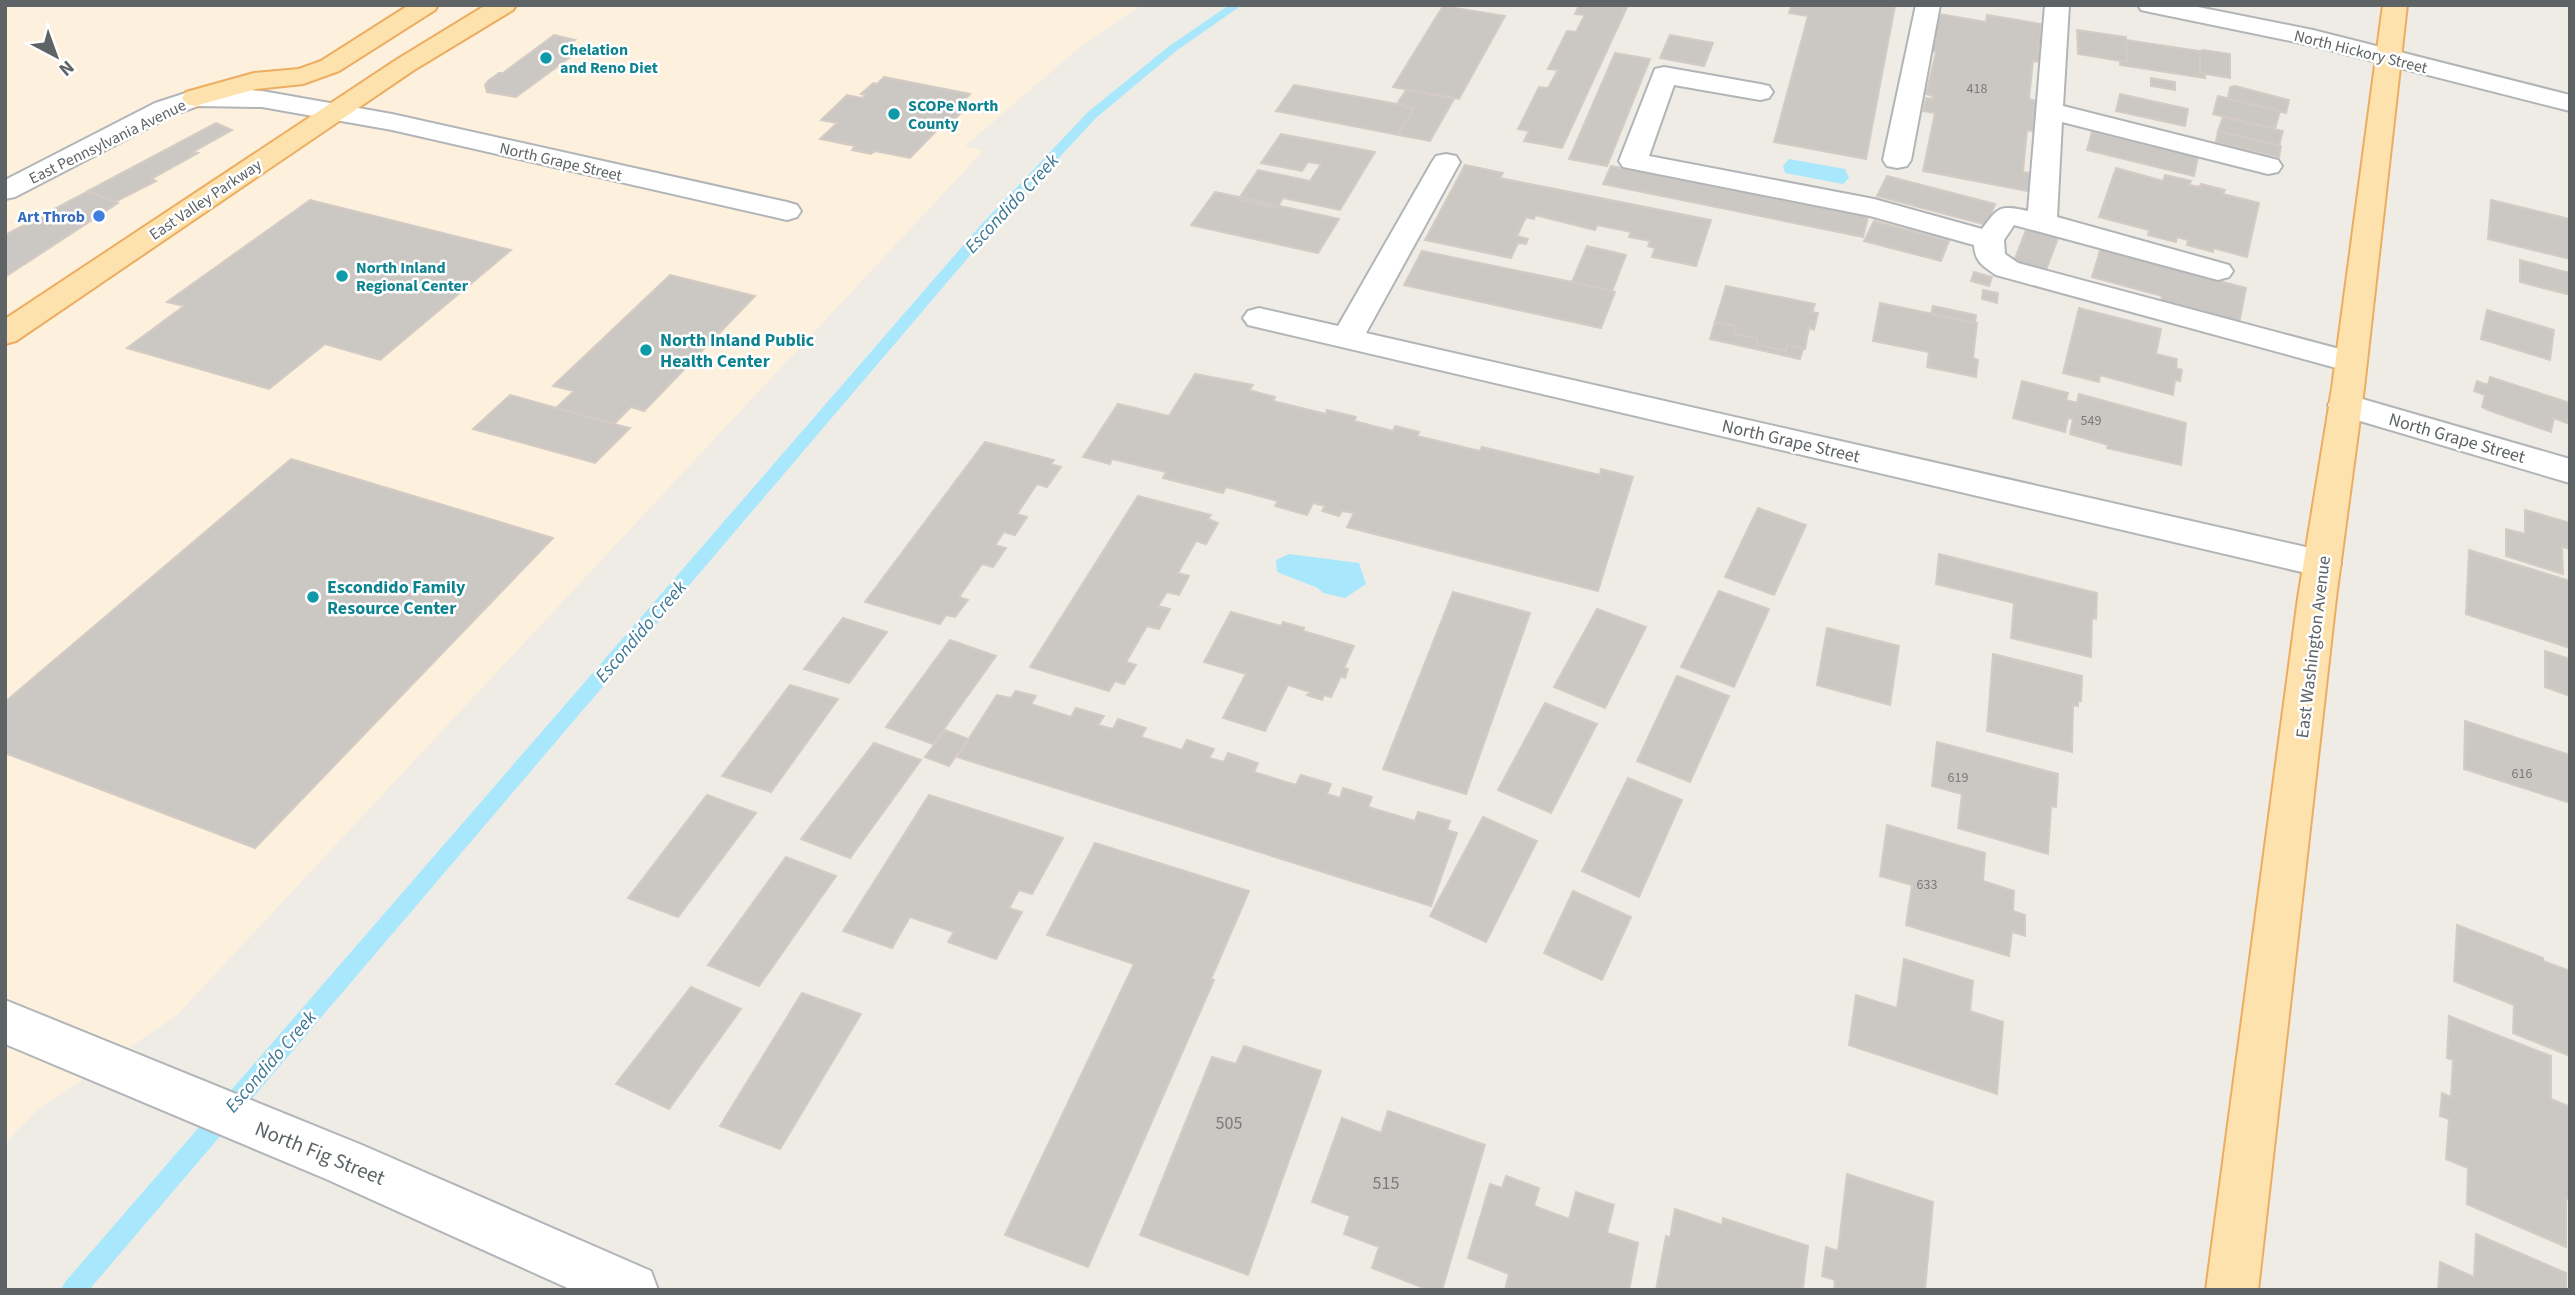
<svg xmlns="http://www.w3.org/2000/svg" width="2575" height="1295" viewBox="0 0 2575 1295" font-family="'Source Sans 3',sans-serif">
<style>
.commercial{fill:#fdf0dd}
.water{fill:#a9e7fc}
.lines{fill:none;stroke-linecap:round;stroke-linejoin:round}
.stream{fill:#a9e7fc;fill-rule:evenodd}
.building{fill:#cbc7c3;stroke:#d4ccc4;stroke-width:2}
.minor-casing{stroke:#b1b5b8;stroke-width:4}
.major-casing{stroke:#edad61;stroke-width:4}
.minor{fill:#fff;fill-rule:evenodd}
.major{fill:#fde2ae;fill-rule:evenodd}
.culture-dot{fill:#0f9aa8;stroke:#fff;stroke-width:2.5}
.shop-dot{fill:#3f7fe0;stroke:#fff;stroke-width:2.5}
.labels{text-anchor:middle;stroke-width:5;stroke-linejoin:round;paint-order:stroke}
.number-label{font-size:14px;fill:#797c7d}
.far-culture-label{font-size:16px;font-weight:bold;fill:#0d838f;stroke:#fff;text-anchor:start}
.far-street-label{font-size:16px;fill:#5e6366;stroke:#fff}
.far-shop-label{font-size:16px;font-weight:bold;fill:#366cbe;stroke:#fff;text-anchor:end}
.culture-label{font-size:18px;font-weight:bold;fill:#0d838f;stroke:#fff;text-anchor:start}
.street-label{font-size:18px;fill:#5e6366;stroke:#fff}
.near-number-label{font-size:18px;fill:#797c7d}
.water-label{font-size:19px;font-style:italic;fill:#3c7794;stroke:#fff}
.near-street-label{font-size:21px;fill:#5e6366;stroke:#fff}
</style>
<rect width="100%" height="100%" fill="#efece6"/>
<!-- commercial -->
<path class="commercial" d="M 5,5 L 1141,5 L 1080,47 L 965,146 L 983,151 L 176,1016 L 37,1110 L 5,1144 Z"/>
<!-- water -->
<path class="water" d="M 1789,159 L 1845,169 L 1849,178 L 1843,184 L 1785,173 L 1783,166 Z
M 1289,554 L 1359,563 L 1366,584 L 1345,598 L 1323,593 L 1318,588 L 1277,572 L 1276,560 Z"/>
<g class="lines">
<!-- stream -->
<path class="stream" d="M 1229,5 L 1242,5 L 1176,51 L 1096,118 L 990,232 L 89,1290 L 61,1290 L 65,1282 L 980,226 L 1088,112 L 1168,47 Z"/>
</g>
<!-- building -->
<path class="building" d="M 1579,5 L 1628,5 L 1562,148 L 1524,141 L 1529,131 L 1518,129 L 1539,87 L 1548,88 L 1558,70 L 1548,69 L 1567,31 L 1576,32 L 1585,15 L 1575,14 Z
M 1792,5 L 1895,6 L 1866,159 L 1774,142 L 1808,16 L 1789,13 Z
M 1443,6 L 1505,16 L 1459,99 L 1393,87 Z
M 1939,14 L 1986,22 L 1987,15 L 2041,24 L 2040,36 L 2046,37 L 2045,48 L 2038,47 L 2038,50 L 2045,51 L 2044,63 L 2033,61 L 2029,99 L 2041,102 L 2040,115 L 2033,114 L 2033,117 L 2039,118 L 2038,132 L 2027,130 L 2023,172 L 2035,174 L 2033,192 L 1923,171 L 1935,113 L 1923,111 L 1926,98 L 1932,99 L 1933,96 L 1926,94 L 1936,52 L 1926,50 L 1928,38 L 1934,39 L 1935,36 L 1928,35 L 1931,24 L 1937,25 Z
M 2077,30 L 2126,37 L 2127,62 L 2078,54 Z
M 554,35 L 575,40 L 566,46 L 581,49 L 516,97 L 487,92 L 485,85 L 488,81 L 499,73 L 503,73 Z
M 1670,35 L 1713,43 L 1704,66 L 1660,58 Z
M 2126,40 L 2200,51 L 2200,73 L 2205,73 L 2205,78 L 2120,65 L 2120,61 L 2127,62 Z
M 2203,50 L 2230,54 L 2230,78 L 2200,73 L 2200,51 Z
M 1615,53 L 1650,59 L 1607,166 L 1569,159 Z
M 884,77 L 970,94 L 959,107 L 966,108 L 952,122 L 946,121 L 910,158 L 875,151 L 871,154 L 852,150 L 855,146 L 820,139 L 837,123 L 821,120 L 847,95 L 862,98 L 866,95 L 861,94 L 873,83 L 877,84 Z
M 2151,78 L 2175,82 L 2175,90 L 2151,86 Z
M 1294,85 L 1397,104 L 1414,108 L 1398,135 L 1276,111 Z
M 2235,86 L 2289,100 L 2286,113 L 2228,99 L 2230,87 Z
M 1406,90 L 1454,99 L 1430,141 L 1398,135 L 1414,108 L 1397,104 Z
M 2120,94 L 2188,109 L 2185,126 L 2116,111 Z
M 2218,96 L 2280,111 L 2275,129 L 2213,114 Z
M 2223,117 L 2283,131 L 2279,146 L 2218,131 Z
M 216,123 L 232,130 L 193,152 L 198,153 L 151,179 L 156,181 L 115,202 L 88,191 Z
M 2218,131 L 2281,146 L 2279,157 L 2216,142 Z
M 2092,132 L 2198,157 L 2194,176 L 2087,150 Z
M 1281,134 L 1375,152 L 1340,210 L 1283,198 L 1277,208 L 1238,200 L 1258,170 L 1310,181 L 1321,164 L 1308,162 L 1302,171 L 1261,163 Z
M 1465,165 L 1503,173 L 1500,178 L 1711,220 L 1696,266 L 1652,257 L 1655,248 L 1648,246 L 1650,241 L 1629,237 L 1631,232 L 1597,225 L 1595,230 L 1535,215 L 1534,219 L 1526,217 L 1517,236 L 1528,239 L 1526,244 L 1518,243 L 1511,258 L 1425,240 Z
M 1611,166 L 1868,217 L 1863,237 L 1603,184 Z
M 2116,168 L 2163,181 L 2165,175 L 2191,181 L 2189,185 L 2200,187 L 2201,184 L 2225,190 L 2223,194 L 2259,203 L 2247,257 L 2213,248 L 2213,252 L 2187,245 L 2188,240 L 2177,237 L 2176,242 L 2148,235 L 2149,230 L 2099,217 Z
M 1887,176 L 1995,204 L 1987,225 L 1877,196 Z
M 88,191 L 118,203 L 5,277 L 5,235 Z
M 1215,192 L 1239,197 L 1339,219 L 1318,253 L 1191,225 Z
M 310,200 L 511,250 L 380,360 L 325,344 L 269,389 L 127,348 L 184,306 L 167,302 Z
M 2491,200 L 2570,219 L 2570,259 L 2488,239 Z
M 1874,221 L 1949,241 L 1941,261 L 1864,241 Z
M 2026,230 L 2058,238 L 2046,270 L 2014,261 Z
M 2102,244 L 2175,263 L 2174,269 L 2246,288 L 2239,324 L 2161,302 L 2162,296 L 2092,277 Z
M 1587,246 L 1626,255 L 1612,291 L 1572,282 Z
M 1422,251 L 1572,282 L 1615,292 L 1601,328 L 1404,285 Z
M 2520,260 L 2570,273 L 2570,295 L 2520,282 Z
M 1974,272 L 1992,277 L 1989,286 L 1971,281 Z
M 670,275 L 755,296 L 644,411 L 631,407 L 614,424 L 556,408 L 574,391 L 553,386 Z
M 670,275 L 755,296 L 644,411 L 631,407 L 614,424 L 630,428 L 595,463 L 473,429 L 510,395 L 556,408 L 574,391 L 553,386 Z
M 1726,286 L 1815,304 L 1812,312 L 1818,313 L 1814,330 L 1809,328 L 1805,349 L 1787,345 L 1786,351 L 1758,345 L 1757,338 L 1734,334 L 1736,326 L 1715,322 Z
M 1983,290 L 1998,293 L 1997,303 L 1982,299 Z
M 1880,303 L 1977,323 L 1973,358 L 1978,360 L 1976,377 L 1927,367 L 1929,352 L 1873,341 Z
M 1933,306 L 1976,315 L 1975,323 L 1931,314 Z
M 2079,308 L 2161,329 L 2156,354 L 2177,359 L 2176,368 L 2182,370 L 2180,381 L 2175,380 L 2173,395 L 2100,375 L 2099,382 L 2063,373 Z
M 2487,310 L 2554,330 L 2550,360 L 2481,339 Z
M 1715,322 L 1736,326 L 1734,334 L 1757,338 L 1758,345 L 1786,351 L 1787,345 L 1803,349 L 1800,359 L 1710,339 Z
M 1195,374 L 1253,385 L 1249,390 L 1275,397 L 1273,401 L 1326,414 L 1327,410 L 1356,417 L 1354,421 L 1393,431 L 1395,426 L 1419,432 L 1417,436 L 1480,451 L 1482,447 L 1600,475 L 1601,469 L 1633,477 L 1598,591 L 1347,527 L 1354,513 L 1342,511 L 1339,516 L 1322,511 L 1325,506 L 1313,503 L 1307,515 L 1275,506 L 1278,501 L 1226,487 L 1223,493 L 1163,478 L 1166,472 L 1112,459 L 1110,464 L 1083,457 L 1118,404 L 1169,416 Z
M 2490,377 L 2570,403 L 2567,423 L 2554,418 L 2551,432 L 2488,410 L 2482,407 L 2485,395 L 2474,391 L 2477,381 L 2488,385 Z
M 2022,381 L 2068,393 L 2066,400 L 2077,403 L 2079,394 L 2186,423 L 2181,465 L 2107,448 L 2108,445 L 2070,434 L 2073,419 L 2068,418 L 2065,432 L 2013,418 Z
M 510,395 L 614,424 L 630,428 L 595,463 L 473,429 Z
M 985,442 L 1054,460 L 1051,464 L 1061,467 L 1047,487 L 1037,484 L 1017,514 L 1027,517 L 1015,535 L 1004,532 L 995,545 L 1006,548 L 993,567 L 982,564 L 959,597 L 968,600 L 955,617 L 946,615 L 940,624 L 865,602 Z
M 291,459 L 553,538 L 255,848 L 5,753 L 5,702 Z
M 1138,496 L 1211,515 L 1208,519 L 1218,523 L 1206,544 L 1196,541 L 1178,573 L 1189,576 L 1179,595 L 1167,592 L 1158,606 L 1170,609 L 1159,629 L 1147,626 L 1126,662 L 1136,665 L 1124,684 L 1115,681 L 1109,691 L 1030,667 Z
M 1758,508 L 1806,525 L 1774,595 L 1725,577 Z
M 2525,510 L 2570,523 L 2570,549 L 2562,547 L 2563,574 L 2506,556 L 2506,529 L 2525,534 Z
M 2469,550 L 2570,581 L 2570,648 L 2466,614 Z
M 1939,554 L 2097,593 L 2096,619 L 2092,618 L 2091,657 L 2011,638 L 2014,603 L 1936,584 Z
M 1719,591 L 1769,609 L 1734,687 L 1681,667 Z
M 1453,592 L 1530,613 L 1466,794 L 1383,769 Z
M 1597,609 L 1646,627 L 1605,708 L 1554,687 Z
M 1231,612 L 1281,626 L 1283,622 L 1304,628 L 1303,631 L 1354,646 L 1344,668 L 1348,669 L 1345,678 L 1341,676 L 1331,697 L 1324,695 L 1322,700 L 1307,695 L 1310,692 L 1288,685 L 1265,731 L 1223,718 L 1246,674 L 1204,662 Z
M 843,618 L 887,632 L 849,683 L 804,669 Z
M 1827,628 L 1899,646 L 1890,705 L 1817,685 Z
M 950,640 L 996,656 L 933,744 L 886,727 Z
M 2545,651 L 2570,659 L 2570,696 L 2545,687 Z
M 1993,654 L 2082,676 L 2081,701 L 2078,701 L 2078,706 L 2073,705 L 2072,752 L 1987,731 Z
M 1677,676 L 1729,696 L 1690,782 L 1637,761 Z
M 790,685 L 838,699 L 771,792 L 722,776 Z
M 1016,691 L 1036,696 L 1031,704 L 1071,717 L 1076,708 L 1104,716 L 1098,725 L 1113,729 L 1118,719 L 1146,728 L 1141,737 L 1182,750 L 1187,740 L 1214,749 L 1209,758 L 1224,762 L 1228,753 L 1258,763 L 1254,772 L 1296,785 L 1301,775 L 1331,784 L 1327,794 L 1340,798 L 1343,788 L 1372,797 L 1368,807 L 1415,821 L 1418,812 L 1450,821 L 1447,830 L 1457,833 L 1431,906 L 957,757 L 997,695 L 1011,698 Z
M 1545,703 L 1597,724 L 1551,813 L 1498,790 Z
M 2465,721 L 2570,755 L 2570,803 L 2464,769 Z
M 945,730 L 968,739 L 949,766 L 925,757 Z
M 1937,742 L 2058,774 L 2056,807 L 2051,806 L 2048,854 L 1958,828 L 1962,794 L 1932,786 Z
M 874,743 L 921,760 L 850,858 L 801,839 Z
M 1628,778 L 1682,800 L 1639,897 L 1582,871 Z
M 707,795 L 756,813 L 678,917 L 628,898 Z
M 929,795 L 1063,838 L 1032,894 L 1019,890 L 1009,908 L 1022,912 L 996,959 L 948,942 L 954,932 L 910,917 L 892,948 L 843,931 Z
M 1483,817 L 1537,841 L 1486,942 L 1430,916 Z
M 1887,825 L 1985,853 L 1983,881 L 2014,891 L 2013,911 L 2025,915 L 2025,936 L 2012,932 L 2009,956 L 1906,925 L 1912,885 L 1880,876 Z
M 1095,843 L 1249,891 L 1211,979 L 1214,980 L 1088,1267 L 1005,1235 L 1134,964 L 1047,935 Z
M 786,857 L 836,876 L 759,986 L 708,965 Z
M 1573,891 L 1631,917 L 1602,980 L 1544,953 Z
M 2457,925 L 2543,958 L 2543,961 L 2570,971 L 2570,1056 L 2513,1033 L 2514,1005 L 2454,981 Z
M 1904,959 L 1973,981 L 1970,1011 L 2003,1022 L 1997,1094 L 1849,1045 L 1856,995 L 1897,1008 Z
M 691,987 L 741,1009 L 669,1109 L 616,1084 Z
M 802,993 L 861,1014 L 780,1149 L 720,1126 Z
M 2449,1016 L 2551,1056 L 2551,1099 L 2570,1107 L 2570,1200 L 2566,1199 L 2566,1247 L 2467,1204 L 2468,1168 L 2446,1159 L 2449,1119 L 2440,1116 L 2442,1093 L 2451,1097 L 2453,1060 L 2447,1058 Z
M 1244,1046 L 1321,1071 L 1248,1275 L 1140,1235 L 1212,1057 L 1236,1064 Z
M 1388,1111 L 1485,1145 L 1442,1290 L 1429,1290 L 1372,1268 L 1379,1247 L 1344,1234 L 1350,1216 L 1312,1202 L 1342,1118 L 1381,1133 Z
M 1847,1174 L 1933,1202 L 1925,1290 L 1834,1290 L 1835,1280 L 1822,1276 L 1826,1247 L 1838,1251 Z
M 1506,1176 L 1539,1188 L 1534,1206 L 1569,1219 L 1576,1192 L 1614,1205 L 1607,1233 L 1638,1243 L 1629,1290 L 1505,1290 L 1509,1274 L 1468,1258 L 1490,1184 L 1502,1188 Z
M 1675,1209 L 1722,1225 L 1723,1218 L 1808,1246 L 1803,1288 L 1801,1286 L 1800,1290 L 1656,1290 L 1666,1236 L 1670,1238 Z
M 2476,1234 L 2566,1273 L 2566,1290 L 2438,1290 L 2440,1262 L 2474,1277 Z"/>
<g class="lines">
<!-- minor casing -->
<g class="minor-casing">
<path id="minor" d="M 1916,5 L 1940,5 L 1911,160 L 1907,166 L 1897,168 L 1887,166 L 1883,160 Z
M 2045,5 L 2069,5 L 2063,106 L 2278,160 L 2282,166 L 2278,172 L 2268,174 L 2062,122 L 2057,217 L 2229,265 L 2233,271 L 2229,277 L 2218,280 L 2014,225 L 2004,240 L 2005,254 L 2018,263 L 2362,355 L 2367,362 L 2362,369 L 2351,372 L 1996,275 C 1983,266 1975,262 1974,245 L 1870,216 L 1633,169 L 1623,167 L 1619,161 L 1655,69 L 1664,67 L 1760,84 L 1769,86 L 1773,92 L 1769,98 L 1760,100 L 1674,85 L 1649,156 L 1874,199 L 1982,229 C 1999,206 2000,205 2028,211 Z
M 2138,5 L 2188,5 L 2313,30 L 2570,95 L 2570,111 L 2310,45 L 2150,12 L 2141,10 Z
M 235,89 L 262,91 L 392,114 L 787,202 L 797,205 L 801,211 L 797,217 L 787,220 L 392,130 L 262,107 L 198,106 L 173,115 L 15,197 L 5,199 L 5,180 L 155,103 L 195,90 Z
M 1446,154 L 1456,156 L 1460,162 L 1366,333 L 2323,551 L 2336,555 L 2341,564 L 2336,573 L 2323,577 L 1248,325 L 1243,318 L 1248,311 L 1259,308 L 1338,326 L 1432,162 L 1436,156 Z
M 2345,394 L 2570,459 L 2570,483 L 2333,413 L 2328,405 L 2333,397 Z
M 5,1000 L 362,1145 L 651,1271 L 658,1290 L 572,1290 L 326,1179 L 5,1044 Z"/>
</g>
<!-- major casing -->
<g class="major-casing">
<path id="major" d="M 409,5 L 438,5 L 435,10 L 339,71 L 303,84 L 256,89 L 195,106 L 186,104 L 182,98 L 186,92 L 254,73 L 299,69 L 321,61 Z
M 486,5 L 516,5 L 513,10 L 414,70 L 16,341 L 5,344 L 5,319 L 396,60 Z
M 2383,5 L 2407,5 L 2364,388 L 2336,598 L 2258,1290 L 2206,1290 L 2298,598 L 2332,388 Z"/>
</g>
<!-- minor -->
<use href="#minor" class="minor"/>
<!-- major -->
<use href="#major" class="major"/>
</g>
<!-- markers -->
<g class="culture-dot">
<circle cx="546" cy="58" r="7"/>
<circle cx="894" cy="114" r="7"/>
<circle cx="342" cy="276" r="7"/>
<circle cx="646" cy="350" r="7"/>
<circle cx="313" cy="597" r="7"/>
</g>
<circle class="shop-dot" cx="99" cy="216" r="7"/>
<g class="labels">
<!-- number labels -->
<g class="number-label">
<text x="1977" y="93">418</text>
<text x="2091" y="425">549</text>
<text x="2522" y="778">616</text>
<text x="1958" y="782">619</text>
<text x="1927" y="889">633</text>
</g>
<!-- far-culture labels -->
<g class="far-culture-label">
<text x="560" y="55">Chelation<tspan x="560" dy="18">and Reno Diet</tspan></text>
<text x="908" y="111">SCOPe North<tspan x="908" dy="18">County</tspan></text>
<text x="356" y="273">North Inland<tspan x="356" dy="18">Regional Center</tspan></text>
</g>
<!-- far-street labels -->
<g class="far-street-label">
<text transform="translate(2361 51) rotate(14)" y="6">North Hickory Street</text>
<text transform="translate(107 141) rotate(-26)" y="6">East Pennsylvania Avenue</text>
<text transform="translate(561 161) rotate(13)" y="6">North Grape Street</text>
<text transform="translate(205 199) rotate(-34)" y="6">East Valley Parkway</text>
</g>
<!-- far-shop labels -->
<g class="far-shop-label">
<text x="85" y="222">Art Throb</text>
</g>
<!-- culture labels -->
<g class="culture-label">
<text x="660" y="346">North Inland Public<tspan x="660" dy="21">Health Center</tspan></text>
<text x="327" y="593">Escondido Family<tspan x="327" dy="21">Resource Center</tspan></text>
</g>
<!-- street labels -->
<g class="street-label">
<text transform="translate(2457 438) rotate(16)" y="6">North Grape Street</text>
<text transform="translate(1791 441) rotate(13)" y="6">North Grape Street</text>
<text transform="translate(2313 647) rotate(-83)" y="6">East Washington Avenue</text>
</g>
<!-- near-number labels -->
<g class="near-number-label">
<text x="1229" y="1129">505</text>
<text x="1386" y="1189">515</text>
</g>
<!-- water labels -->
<g class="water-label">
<text transform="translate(1011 203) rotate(-47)" y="7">Escondido Creek</text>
<text transform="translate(640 631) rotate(-49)" y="7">Escondido Creek</text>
<text transform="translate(270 1061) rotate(-49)" y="7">Escondido Creek</text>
</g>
<!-- near-street labels -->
<g class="near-street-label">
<text transform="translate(320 1153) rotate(22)" y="7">North Fig Street</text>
</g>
</g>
<!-- border -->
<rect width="2575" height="1295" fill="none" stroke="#5e6366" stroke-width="14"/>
<!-- north arrow -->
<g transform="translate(56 56) rotate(139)" stroke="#ffffff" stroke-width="5" paint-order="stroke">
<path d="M0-5L12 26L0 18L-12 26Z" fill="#5e6366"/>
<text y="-10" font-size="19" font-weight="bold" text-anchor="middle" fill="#5e6366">N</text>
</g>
</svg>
